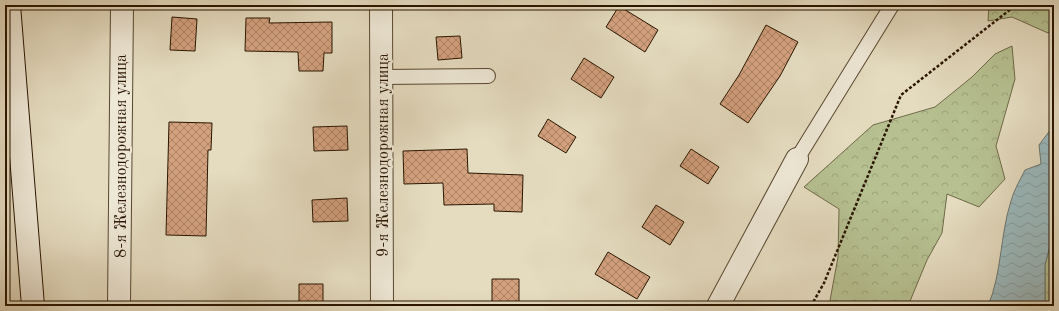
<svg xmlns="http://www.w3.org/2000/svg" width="1059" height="311" viewBox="0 0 1059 311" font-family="'Old Standard TT',serif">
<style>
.forest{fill:url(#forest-crowns);stroke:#706a48}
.water{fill:url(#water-waves);stroke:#6d7771}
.building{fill:url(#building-cross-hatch);stroke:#291500}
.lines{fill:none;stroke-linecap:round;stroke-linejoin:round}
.service-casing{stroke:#584730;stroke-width:16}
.minor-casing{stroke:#584730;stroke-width:24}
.secondary-casing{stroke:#291500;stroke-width:24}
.path{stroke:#291500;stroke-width:2.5;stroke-dasharray:3 2;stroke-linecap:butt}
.service{stroke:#eee8d6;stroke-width:14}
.minor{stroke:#eee8d6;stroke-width:22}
.secondary{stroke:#eee8d6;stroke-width:22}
.labels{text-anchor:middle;stroke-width:4;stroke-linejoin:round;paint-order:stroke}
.street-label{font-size:16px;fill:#291500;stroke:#eee8d6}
</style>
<defs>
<pattern id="forest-crowns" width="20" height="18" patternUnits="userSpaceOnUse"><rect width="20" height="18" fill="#b6c091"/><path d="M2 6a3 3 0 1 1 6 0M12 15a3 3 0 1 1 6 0" fill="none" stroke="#9ca47b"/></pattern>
<pattern id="water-waves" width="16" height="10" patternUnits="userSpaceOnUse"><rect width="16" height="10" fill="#9bb9bd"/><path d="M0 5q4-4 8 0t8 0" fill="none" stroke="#869ea1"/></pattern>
<pattern id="building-cross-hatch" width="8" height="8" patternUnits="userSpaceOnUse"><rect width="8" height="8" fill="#d4a17e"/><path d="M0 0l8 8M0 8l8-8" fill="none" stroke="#ac8265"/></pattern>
</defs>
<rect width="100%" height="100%" fill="#e5dcc0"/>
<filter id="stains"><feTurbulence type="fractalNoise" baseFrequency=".005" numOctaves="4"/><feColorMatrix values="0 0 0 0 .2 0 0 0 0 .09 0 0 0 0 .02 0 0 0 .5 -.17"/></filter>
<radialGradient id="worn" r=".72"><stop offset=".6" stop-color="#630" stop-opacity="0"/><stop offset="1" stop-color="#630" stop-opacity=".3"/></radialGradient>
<!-- forest -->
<path class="forest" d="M 989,5 L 1054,5 L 1054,28 L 1048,33 L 1012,17 L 988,21 Z
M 1012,46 L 1015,79 L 996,146 L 1005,179 L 979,207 L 947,194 L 942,233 L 927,260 L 908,306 L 829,306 L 838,257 L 839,209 L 804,187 L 873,125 L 935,107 L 972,77 L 995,54 Z
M 1054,230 L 1054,306 L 1045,306 L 1045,265 Z"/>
<!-- water -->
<path class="water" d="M 1054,125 L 1054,230 L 1045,265 L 1045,306 L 988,306 C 1002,273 1000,235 1011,201 C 1014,190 1020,180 1025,170 L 1041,164 L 1039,145 Z"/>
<!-- building -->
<path class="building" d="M 619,6 L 658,30 L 645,52 L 606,27 Z
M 172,17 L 197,19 L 195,51 L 170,50 Z
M 246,18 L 270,18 L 269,23 L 332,22 L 332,53 L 324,53 L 323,71 L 299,71 L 298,52 L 245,51 Z
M 766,25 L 798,42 L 780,76 L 748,123 L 720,104 L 739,75 Z
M 460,36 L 462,58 L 438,60 L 436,37 Z
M 584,58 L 614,77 L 601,98 L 571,79 Z
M 548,119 L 576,137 L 566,153 L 538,136 Z
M 169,122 L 212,123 L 211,150 L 208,150 L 206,236 L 166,235 Z
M 347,126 L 348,150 L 314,151 L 313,127 Z
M 467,149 L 468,173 L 523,175 L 522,212 L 494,211 L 494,204 L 444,205 L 443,183 L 404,184 L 403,151 Z
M 691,149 L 719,167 L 708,184 L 680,166 Z
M 347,198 L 348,221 L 313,222 L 312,200 Z
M 656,205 L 684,222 L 670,245 L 642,227 Z
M 608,252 L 650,277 L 637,299 L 595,274 Z
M 492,279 L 519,279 L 519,306 L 492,306 Z
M 299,284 L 323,284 L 323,306 L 299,306 Z"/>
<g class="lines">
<!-- service casing -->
<g class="service-casing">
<path id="service" d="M 382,77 L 488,76
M 797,159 L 892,5"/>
</g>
<!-- minor casing -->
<g class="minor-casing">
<path id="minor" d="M 381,5 L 382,306
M 119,306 L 122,5
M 718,306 L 797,159"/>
</g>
<!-- secondary casing -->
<g class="secondary-casing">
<path id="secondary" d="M 9,5 L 33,306"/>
</g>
<!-- path -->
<path class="path" d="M 811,306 L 824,283 L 901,95 L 1016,5"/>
<!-- service -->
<use href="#service" class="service"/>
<!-- minor -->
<use href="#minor" class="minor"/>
<!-- secondary -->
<use href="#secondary" class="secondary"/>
</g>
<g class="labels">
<!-- street labels -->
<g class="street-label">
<text transform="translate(382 155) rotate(-90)" y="6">9-я Железнодорожная улица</text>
<text transform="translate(120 156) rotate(-90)" y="6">8-я Железнодорожная улица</text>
</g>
</g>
<!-- margin -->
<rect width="1059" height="311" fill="none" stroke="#e5dcc0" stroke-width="20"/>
<rect x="6" y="6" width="1047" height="299" fill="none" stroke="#291500" stroke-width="2"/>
<rect x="10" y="10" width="1039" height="291" fill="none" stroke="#291500"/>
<rect width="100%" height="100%" filter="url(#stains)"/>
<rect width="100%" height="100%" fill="url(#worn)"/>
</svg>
